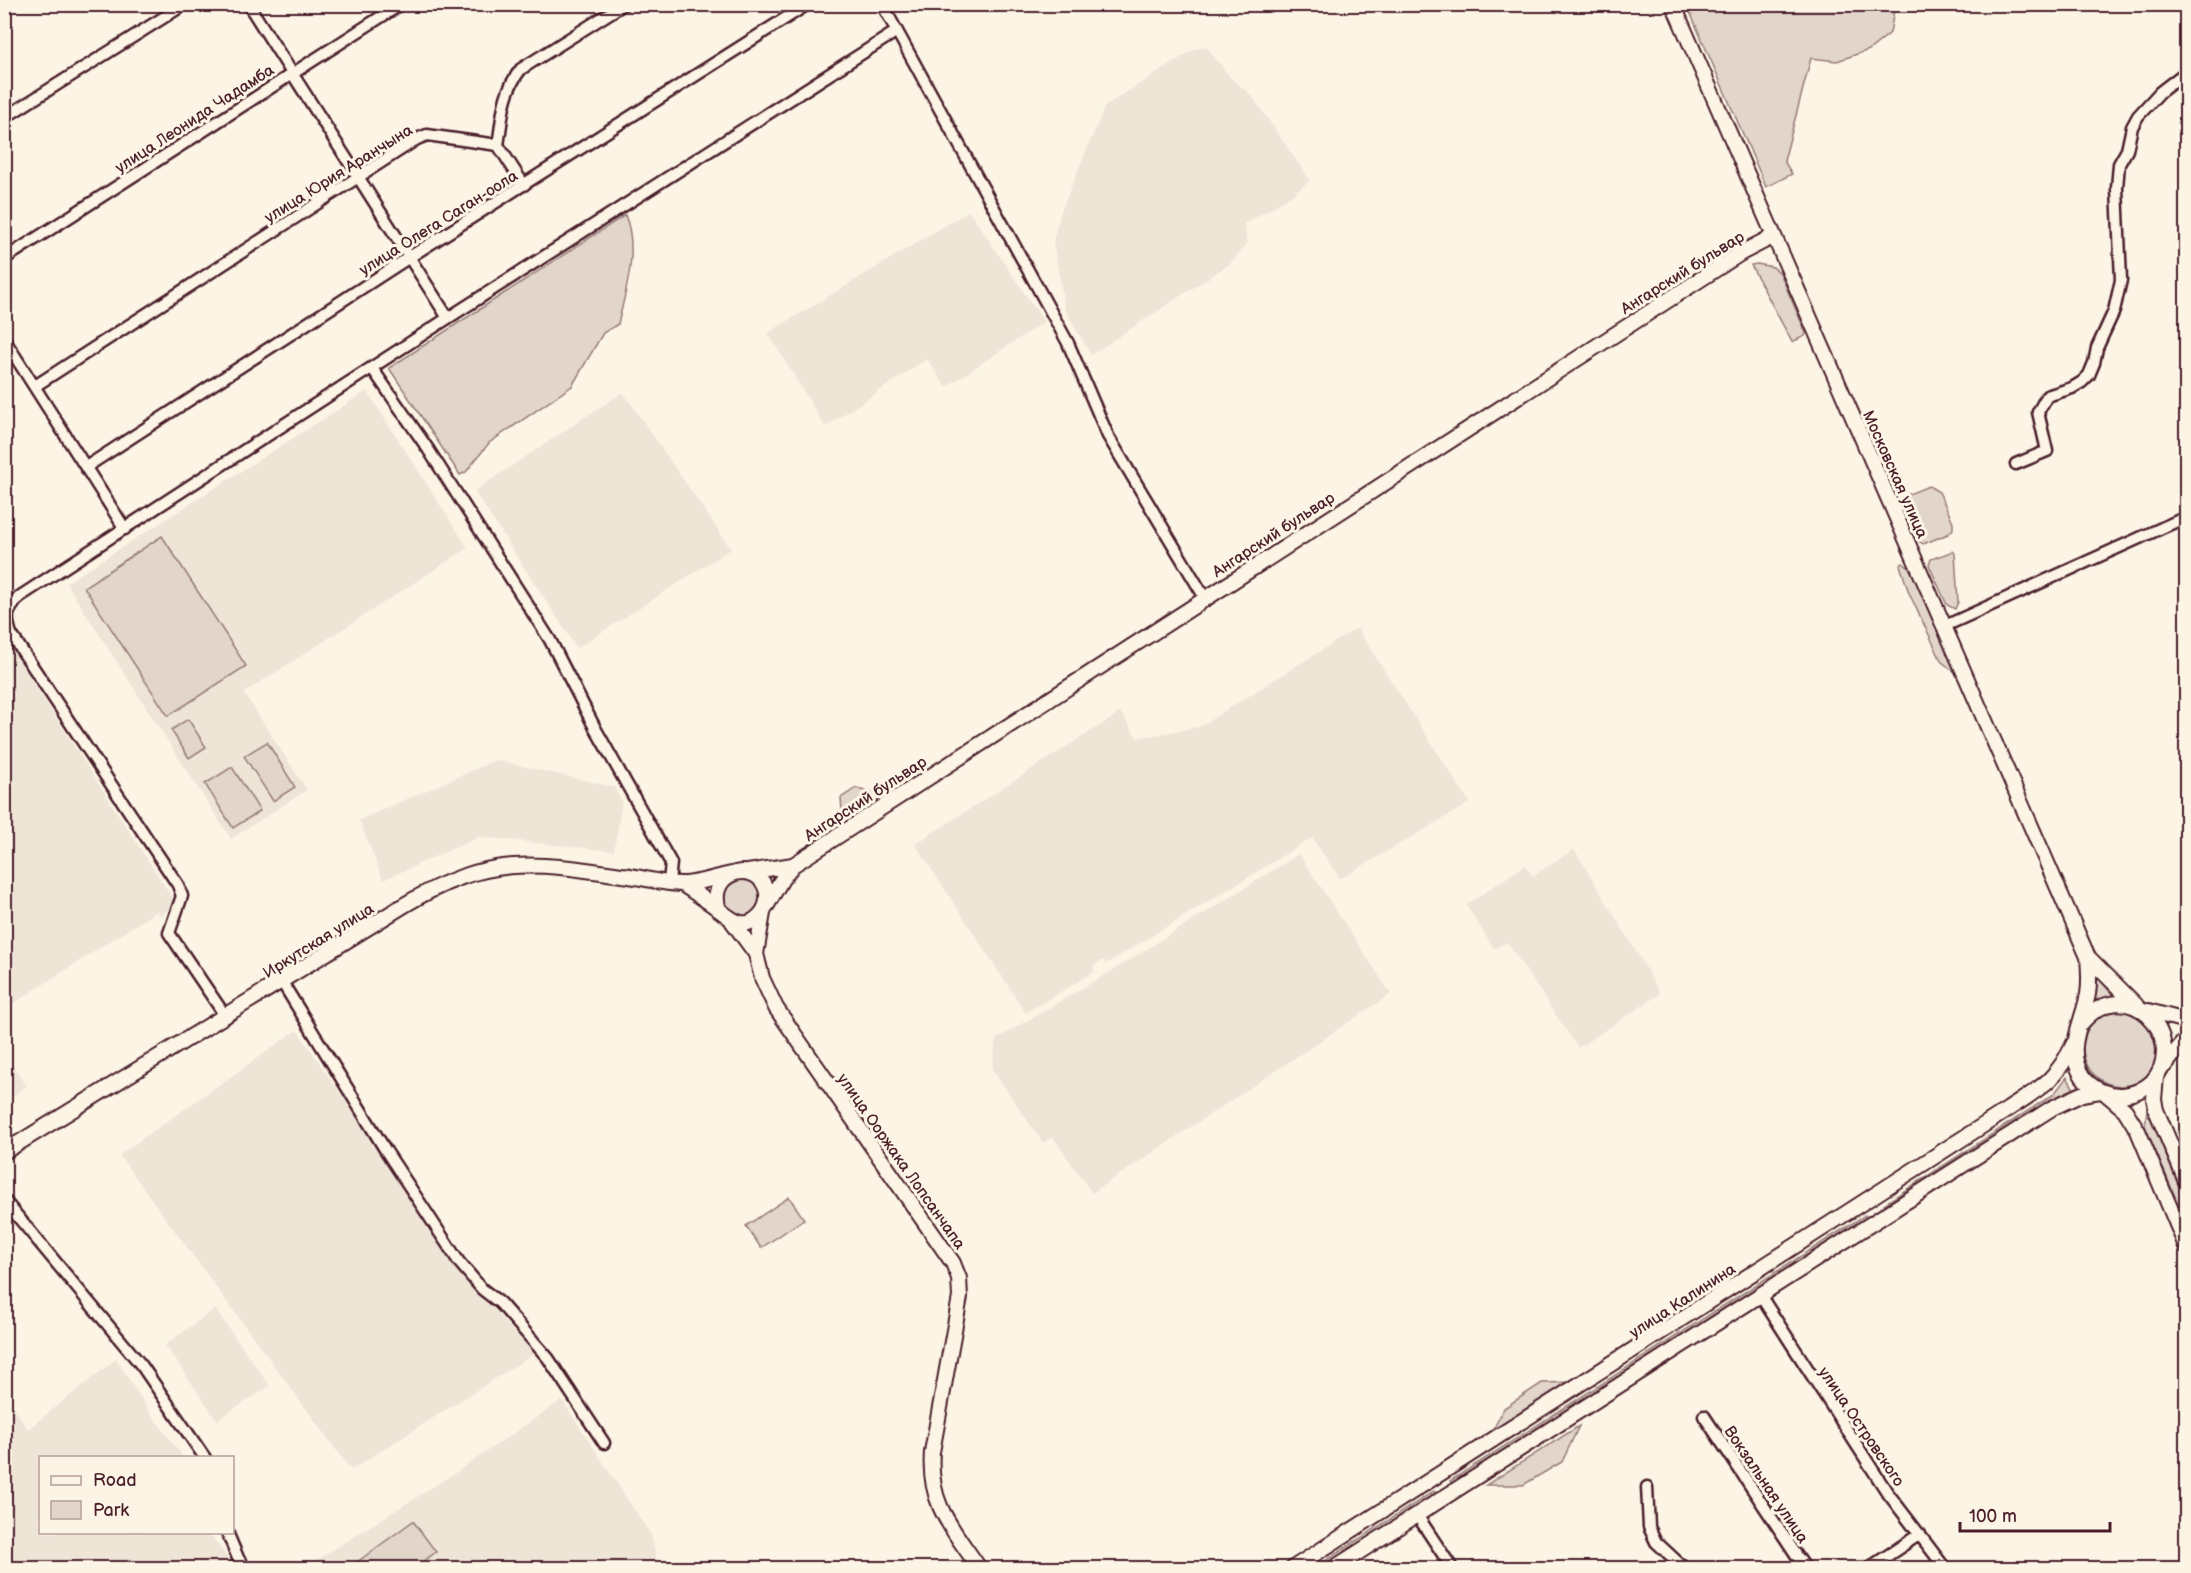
<svg xmlns="http://www.w3.org/2000/svg" width="2191" height="1573" viewBox="0 0 2191 1573" font-family="'Balsamiq Sans',sans-serif">
<style>
.built{fill:#eee5d7}
.green{fill:#e2d5ca;stroke:#967a7a;stroke-width:1.5}
.lines{fill:none;stroke-linecap:round;stroke-linejoin:round}
.street-casing{stroke:#4a1f2b;stroke-width:15}
.secondary-casing{stroke:#4a1f2b;stroke-width:18}
.street{stroke:#fcf5e5;stroke-width:10}
.secondary{stroke:#fcf5e5;stroke-width:14}
.labels{text-anchor:middle;stroke-width:6;stroke-linejoin:round;paint-order:stroke}
.street-label{font-size:16px;fill:#4a1f2b;stroke:#fcf5e5}
</style>
<rect width="100%" height="100%" fill="#fcf5e5"/>
<filter id="ink" filterUnits="userSpaceOnUse"><feTurbulence type="fractalNoise" baseFrequency=".0167" numOctaves="2"/><feDisplacementMap in="SourceGraphic" scale="12" xChannelSelector="R" yChannelSelector="G"/><feConvolveMatrix kernelMatrix="1 2 1 2 8 2 1 2 1" color-interpolation-filters="sRGB"/></filter>
<g filter="url(#ink)">
<!-- built -->
<path class="built" d="M 1206,46 L 1230,77 L 1252,96 L 1310,180 L 1290,197 L 1244,224 L 1247,244 L 1231,263 L 1091,355 L 1065,310 L 1053,241 L 1061,211 L 1105,106 L 1193,50 Z
M 969,211 L 1044,322 L 946,387 L 927,359 L 825,427 L 768,333 Z
M 367,391 L 468,548 L 244,693 L 307,790 L 231,839 L 66,583 Z
M 623,392 L 731,549 L 577,648 L 474,491 Z
M 1357,628 L 1470,803 L 1340,879 L 1312,838 L 1106,964 L 1103,960 L 1093,966 L 1095,971 L 1026,1013 L 915,844 L 1121,712 L 1137,738 L 1199,727 Z
M 4,637 L 177,905 L 160,916 L 157,911 L 5,1009 Z
M 496,760 L 614,787 L 622,802 L 614,851 L 479,837 L 383,880 L 359,820 Z
M 1574,849 L 1639,956 L 1660,994 L 1578,1048 L 1507,942 L 1494,949 L 1466,905 L 1525,865 L 1533,876 Z
M 1299,854 L 1391,994 L 1092,1193 L 1053,1137 L 1043,1143 L 992,1069 L 996,1039 L 1110,972 Z
M 297,1030 L 466,1278 L 534,1354 L 351,1470 L 119,1155 Z
M 4,1053 L 27,1086 L 5,1102 L 4,1102 Z
M 215,1309 L 270,1386 L 217,1420 L 165,1345 Z
M 116,1359 L 149,1411 L 183,1457 L 40,1458 L 40,1532 L 209,1533 L 236,1568 L 5,1568 L 5,1396 L 28,1429 Z
M 562,1400 L 651,1535 L 659,1568 L 304,1568 L 458,1471 Z"/>
<!-- green -->
<path class="green" d="M 1687,5 L 1895,5 L 1890,33 L 1869,50 L 1837,61 L 1811,58 L 1784,161 L 1792,174 L 1766,187 Z
M 625,215 C 639,249 626,290 618,324 L 603,333 L 572,386 L 489,443 L 466,472 L 460,475 L 389,368 Z
M 1757,264 L 1773,267 L 1780,273 L 1806,333 L 1805,336 L 1792,342 L 1751,265 Z
M 1929,486 L 1939,492 L 1953,522 L 1953,529 L 1948,534 L 1923,544 L 1917,540 L 1902,501 L 1906,495 Z
M 162,536 L 246,666 L 168,716 L 84,587 Z
M 1953,551 L 1955,553 L 1958,602 L 1955,609 L 1947,605 L 1929,565 L 1931,559 Z
M 1903,563 L 1914,572 L 1959,675 L 1942,662 L 1909,593 L 1900,565 Z
M 188,719 L 206,747 L 189,758 L 171,730 Z
M 267,742 L 295,787 L 273,801 L 244,756 Z
M 232,767 L 260,811 L 233,828 L 205,784 Z
M 856,788 L 873,794 L 874,800 L 848,816 L 842,811 L 841,798 Z
M 750,877 L 763,893 L 757,913 L 744,919 L 725,911 L 722,891 L 730,880 Z
M 2093,971 L 2115,998 L 2093,1005 Z
M2083 1048a38 38 0 1 1 76 0a38 38 0 1 1-76 0Z
M 2067,1077 L 2077,1094 L 1887,1209 L 1884,1204 L 2054,1094 Z
M 2147,1109 L 2186,1204 L 2186,1222 L 2145,1126 Z
M 789,1197 L 804,1219 L 761,1248 L 746,1226 Z
M 1865,1215 L 1868,1221 L 1454,1487 L 1450,1481 Z
M 1572,1382 L 1490,1436 L 1504,1408 L 1542,1383 Z
M 1579,1426 L 1562,1462 L 1523,1485 L 1486,1485 Z
M 1434,1491 L 1437,1498 L 1327,1568 L 1314,1568 Z
M 413,1521 L 436,1552 L 414,1568 L 349,1568 Z"/>
<g class="lines">
<!-- street casing -->
<g class="street-casing">
<path id="street" d="M 248,4 L 448,318
M 882,4 L 1068,343 L 1108,436 L 1205,598
M 4,118 L 185,4
M 498,145 L 524,185
M 4,259 L 401,4
M 4,339 L 125,529
M 372,368 L 428,449 L 550,640 L 595,728 L 671,863 L 669,882
M 35,386 L 417,139 L 427,135 L 498,145 C 503,116 502,93 521,69 L 624,4
M 2016,464 L 2047,451 L 2038,412 L 2047,396 L 2072,388 L 2082,382 L 2089,375 L 2094,363 L 2097,348 L 2114,311 L 2121,280 L 2117,188 L 2119,164 L 2127,150 L 2132,127 L 2138,116 L 2160,92 L 2186,72
M 86,467 L 408,258 L 808,4
M 1945,626 L 2186,517
M 282,982 L 386,1151 L 459,1262 L 482,1289 L 500,1303 L 548,1358 L 604,1443
M 226,1017 L 169,933 L 182,896 L 178,885 L 11,634 C 5,615 7,612 19,597 L 448,318 L 897,31
M 4,1200 L 142,1366 L 205,1458
M 1760,1295 L 1887,1492 L 1945,1568
M 1704,1416 L 1805,1568
M 1647,1487 L 1649,1527 L 1656,1542 L 1684,1568
M 1417,1515 L 1452,1568
M 227,1532 L 238,1558 L 245,1568
M 1869,1568 L 1920,1534"/>
</g>
<!-- secondary casing -->
<g class="secondary-casing">
<path id="secondary" d="M 1673,4 L 2088,957 L 2136,1005
M 748,872 L 793,865
M 682,884 C 694,892 706,900 717,908 C 731,919 745,933 761,914 C 766,908 768,901 767,893 C 761,858 705,869 719,910
M 767,905 L 782,879 L 793,865 L 1741,253 L 1774,236
M 732,921 L 756,954 L 762,978 L 776,1008 L 953,1263 L 959,1278 L 960,1297 L 932,1452 C 928,1504 952,1528 979,1568
M 756,954 L 763,913
M 2148,1011 L 2186,1021
M 2080,1025 C 2126,967 2191,1038 2152,1082 C 2144,1089 2134,1094 2123,1095 C 2108,1096 2092,1089 2083,1077 C 2064,1050 2083,1022 2088,994 C 2090,982 2089,969 2088,957
M 2164,1066 L 2186,1039
M 2156,1077 L 2154,1099 L 2156,1110 L 2186,1181
M 2105,1093 L 2125,1110 L 2138,1131 L 2186,1246
M 4,1152 L 406,904 C 488,855 532,862 622,875 C 642,877 662,884 682,884 C 697,884 716,877 731,874
M 1293,1568 L 2007,1110 C 2040,1088 2056,1081 2074,1043
M 1334,1568 L 2052,1108 L 2082,1094 L 2100,1091"/>
</g>
<!-- street -->
<use href="#street" class="street"/>
<!-- secondary -->
<use href="#secondary" class="secondary"/>
</g>
</g>
<g class="labels">
<!-- street labels -->
<g class="street-label">
<text transform="translate(194 118) rotate(-33)" y="6">улица Леонида Чадамба</text>
<text transform="translate(338 173) rotate(-32)" y="6">улица Юрия Аранчына</text>
<text transform="translate(438 222) rotate(-32)" y="6">улица Олега Саган-оола</text>
<text transform="translate(1682 272) rotate(-32)" y="6">Ангарский бульвар</text>
<text transform="translate(1896 474) rotate(66)" y="6">Московская улица</text>
<text transform="translate(1273 534) rotate(-33)" y="6">Ангарский бульвар</text>
<text transform="translate(865 798) rotate(-33)" y="6">Ангарский бульвар</text>
<text transform="translate(318 940) rotate(-32)" y="6">Иркутская улица</text>
<text transform="translate(902 1161) rotate(55)" y="6">улица Ооржака Лопсанчапа</text>
<text transform="translate(1682 1300) rotate(-33)" y="6">улица Калинина</text>
<text transform="translate(1862 1426) rotate(56)" y="6">улица Островского</text>
<text transform="translate(1767 1484) rotate(56)" y="6">Вокзальная улица</text>
</g>
</g>
<!-- margin -->
<rect width="2191" height="1573" fill="none" stroke="#fcf5e5" stroke-width="24"/>
<rect x="12" y="12" width="2167" height="1549" fill="none" stroke="#4a1f2b" stroke-width="2" filter="url(#ink)"/>
<!-- legend -->
<rect x="39" y="1456" width="195" height="78" fill="#fcf5e5" stroke="#b59f9b" stroke-width="1.5"/>
<rect x="51" y="1476" width="30" height="9" fill="#fcf5e5" stroke="#b59f9b" stroke-width="1.5"/>
<text x="93" y="1486" font-size="18" fill="#4a1f2b">Road</text>
<rect x="51" y="1501" width="30" height="18" fill="#e2d5ca" stroke="#b59f9b" stroke-width="1.5"/>
<text x="93" y="1516" font-size="18" fill="#4a1f2b">Park</text>
<!-- scale -->
<path d="M1960 1522v9h150v-9" fill="none" stroke="#4a1f2b" stroke-width="3"/>
<text x="1969" y="1522" font-size="18" fill="#4a1f2b" stroke="#fcf5e5" stroke-width="4.5" paint-order="stroke">100 m</text>
</svg>
